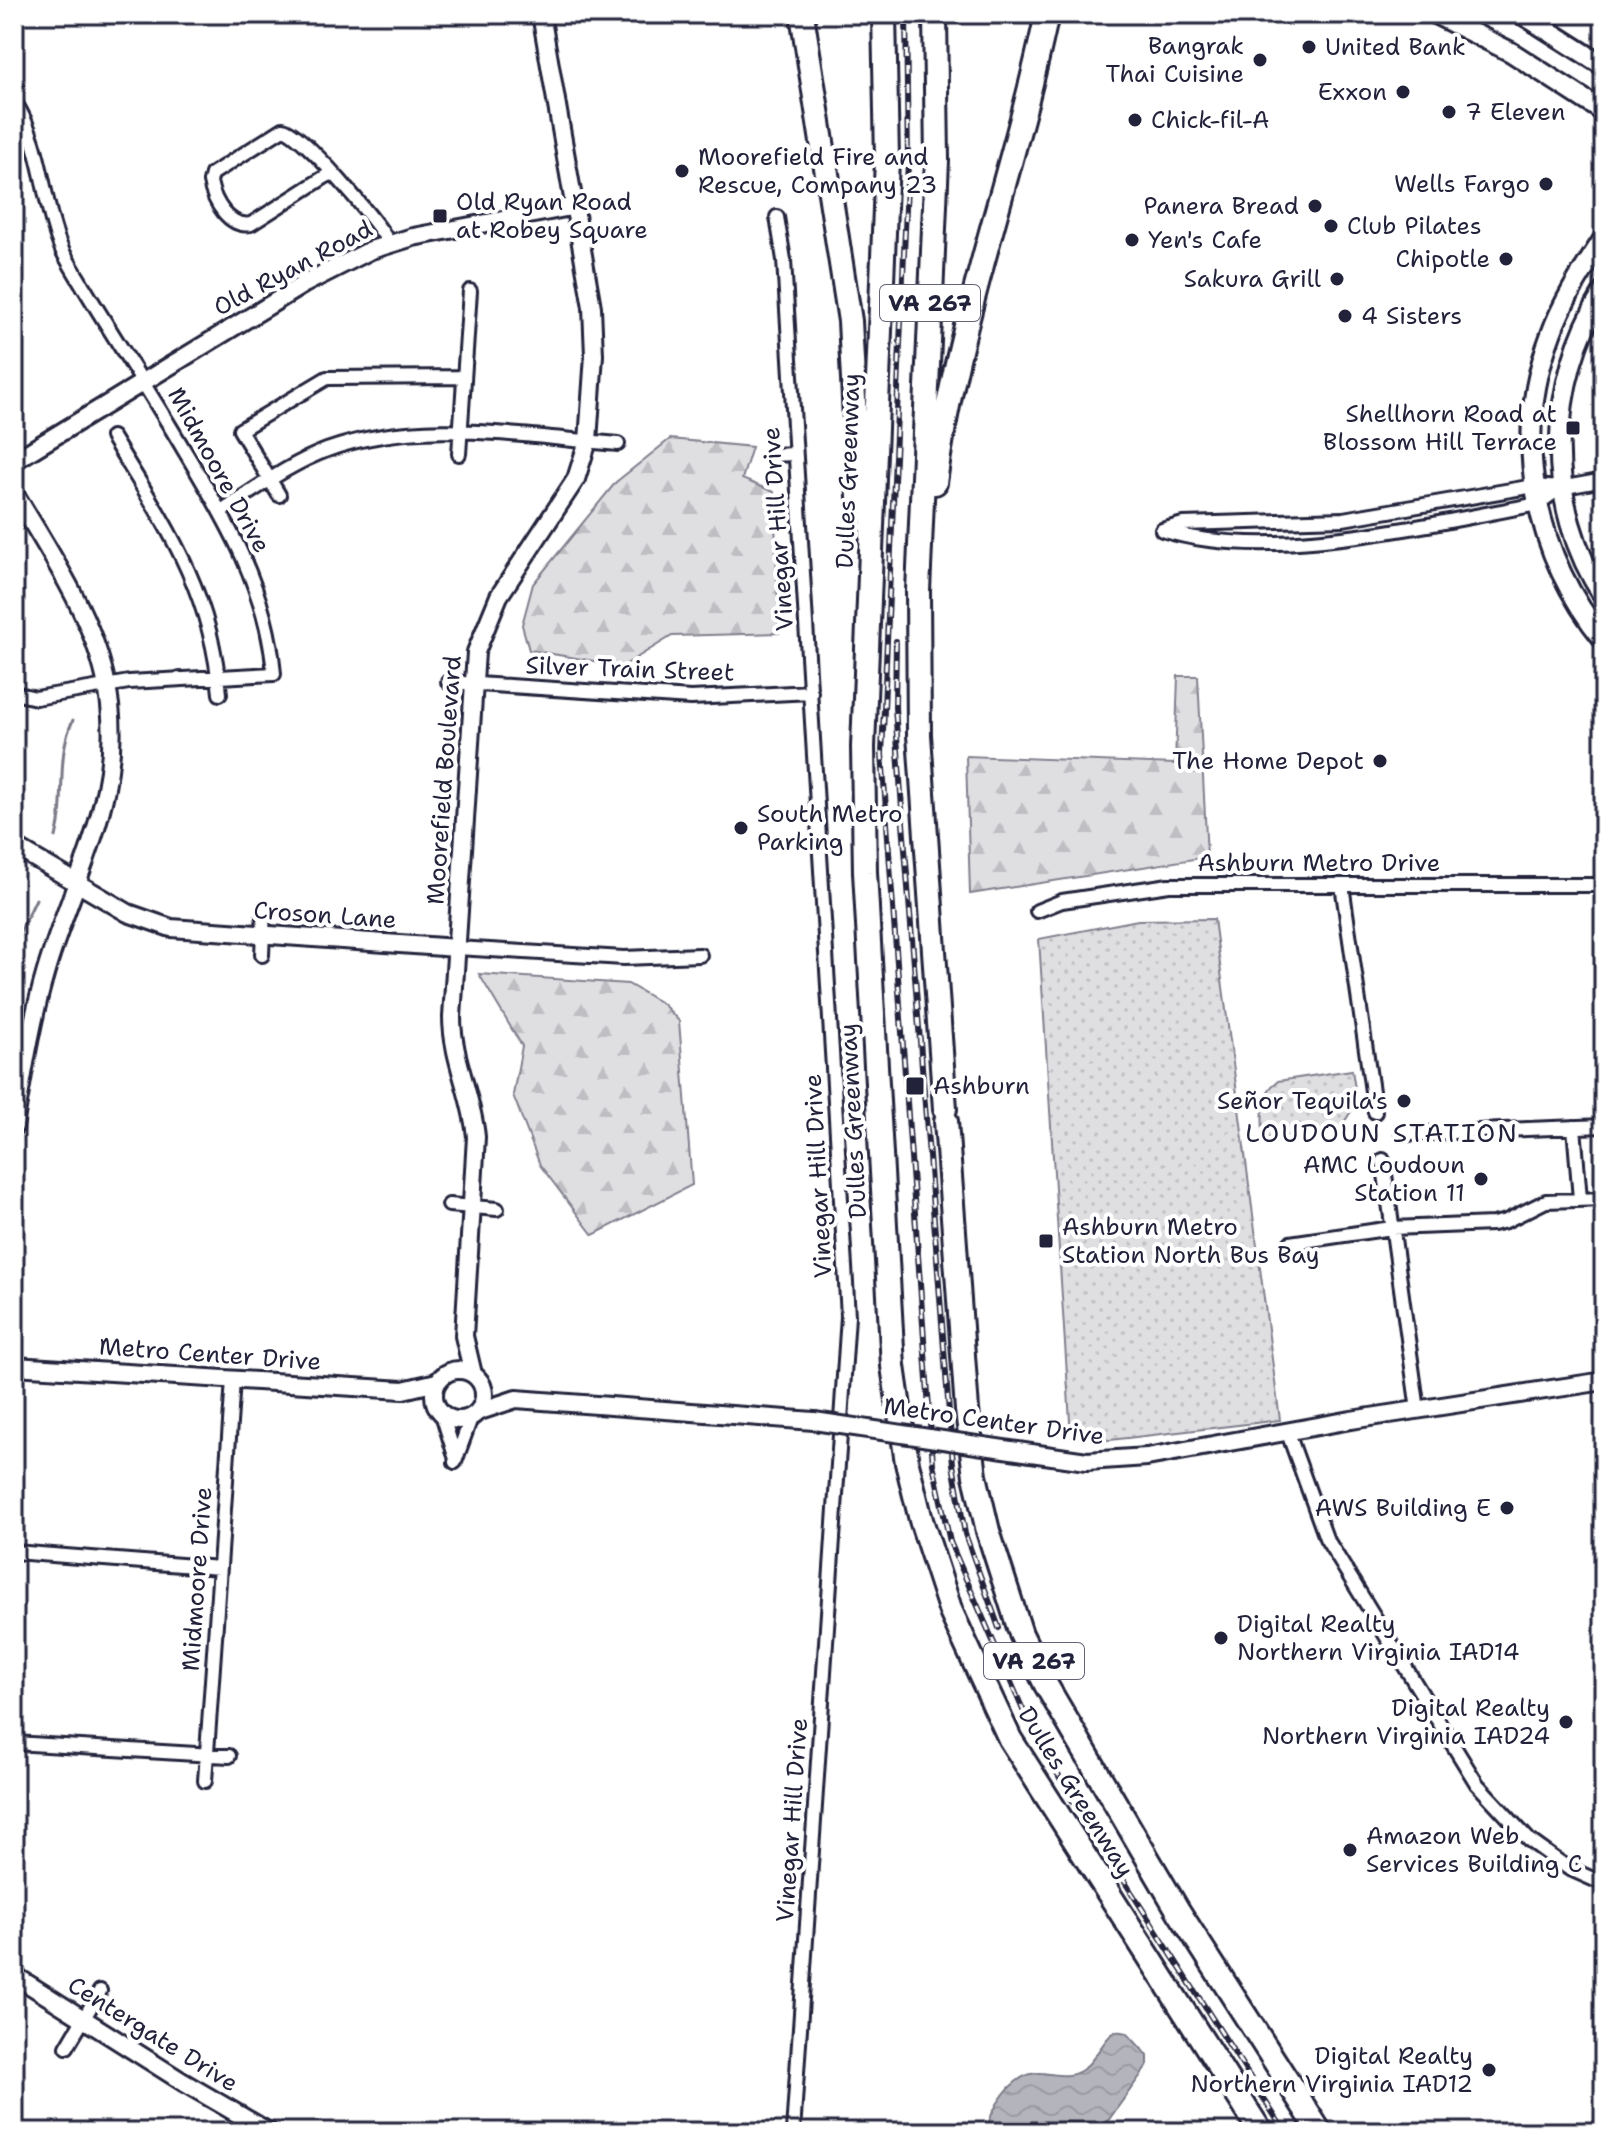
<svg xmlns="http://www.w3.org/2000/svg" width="1618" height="2146" viewBox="0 0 1618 2146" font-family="'Shantell Sans',sans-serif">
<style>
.green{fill:url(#green-dots);stroke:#80808e;stroke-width:2}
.forest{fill:url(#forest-firs);stroke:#80808e;stroke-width:2}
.water{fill:url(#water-waves);stroke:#7a7a88;stroke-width:2}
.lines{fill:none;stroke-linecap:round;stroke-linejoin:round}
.stream{stroke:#7a7a88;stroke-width:3}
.minor-casing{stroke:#22223b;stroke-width:18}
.tertiary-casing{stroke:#22223b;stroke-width:22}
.secondary-casing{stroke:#22223b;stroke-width:24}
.motorway-casing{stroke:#22223b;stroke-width:28}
.minor{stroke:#fff;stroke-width:12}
.tertiary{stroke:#fff;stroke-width:16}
.secondary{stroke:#fff;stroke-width:18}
.motorway{stroke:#fff;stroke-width:22}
.rail-casing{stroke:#22223b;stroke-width:6}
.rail{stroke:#fff;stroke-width:3;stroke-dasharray:9;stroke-linecap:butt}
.tertiary-bridge-casing{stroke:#22223b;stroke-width:22;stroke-linecap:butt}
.tertiary-bridge{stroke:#fff;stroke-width:16}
.poi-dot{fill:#22223b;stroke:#fff;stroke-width:3}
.labels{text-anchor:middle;stroke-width:8;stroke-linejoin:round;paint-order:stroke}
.shield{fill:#fff;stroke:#646476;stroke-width:2}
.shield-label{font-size:22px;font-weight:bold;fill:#22223b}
.poi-label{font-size:24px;fill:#22223b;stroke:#fff;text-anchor:end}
.street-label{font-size:24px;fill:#22223b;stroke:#fff}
.neighbourhood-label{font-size:26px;letter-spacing:2px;fill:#22223b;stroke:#fff}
</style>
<defs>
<pattern id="green-dots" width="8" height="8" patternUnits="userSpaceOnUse" patternTransform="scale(2)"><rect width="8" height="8" fill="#dfdfe2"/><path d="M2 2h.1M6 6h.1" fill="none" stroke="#bfbfc3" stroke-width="1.8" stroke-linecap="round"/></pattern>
<pattern id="forest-firs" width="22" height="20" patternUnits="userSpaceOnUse" patternTransform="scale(2)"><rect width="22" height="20" fill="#dfdfe2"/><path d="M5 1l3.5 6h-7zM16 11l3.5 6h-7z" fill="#bfbfc3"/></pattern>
<pattern id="water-waves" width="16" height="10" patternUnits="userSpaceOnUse" patternTransform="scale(2)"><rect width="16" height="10" fill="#b4b4bc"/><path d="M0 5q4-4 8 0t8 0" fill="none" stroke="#9a9aa2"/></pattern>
</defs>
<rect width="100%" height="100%" fill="#fff"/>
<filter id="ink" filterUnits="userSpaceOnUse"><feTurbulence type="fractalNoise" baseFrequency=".0125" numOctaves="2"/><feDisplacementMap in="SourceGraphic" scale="16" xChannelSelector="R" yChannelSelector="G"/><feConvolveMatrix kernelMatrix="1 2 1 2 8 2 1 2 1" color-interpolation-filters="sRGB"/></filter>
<g filter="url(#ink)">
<!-- green -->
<path class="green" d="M 1214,919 L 1280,1420 L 1110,1440 L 1071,1437 L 1039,939 L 1138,920 Z
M 1352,1070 L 1357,1102 L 1341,1127 L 1263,1139 C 1263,1117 1258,1095 1278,1081 Z"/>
<!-- forest -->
<path class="forest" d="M 670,439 L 752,447 L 742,479 L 774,492 L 779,633 L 672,636 L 623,666 L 529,650 L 522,625 L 533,584 L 616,482 Z
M 1178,676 L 1198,676 L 1207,857 L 970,894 L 966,756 L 1175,764 Z
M 479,974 L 628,984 L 663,1004 L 679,1021 L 692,1185 L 593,1235 L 540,1165 L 513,1095 L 522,1046 Z"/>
<!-- water -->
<path class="water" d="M 1115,2031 L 1127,2033 L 1148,2056 L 1148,2065 L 1100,2132 L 986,2132 C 991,2109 1011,2074 1038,2073 C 1054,2073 1067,2080 1082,2070 C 1096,2060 1101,2042 1115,2031 Z"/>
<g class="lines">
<!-- stream -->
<path class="stream" d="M 56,837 C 67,797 55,758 73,720
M 14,945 L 36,899"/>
<!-- minor casing -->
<g class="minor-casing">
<path id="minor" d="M 14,101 C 44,146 41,203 63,252 C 101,319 145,383 184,450 C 227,521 267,589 274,674 L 129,682 L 36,698 L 14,693
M 331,173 L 251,224 C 229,228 214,202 210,182 L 212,174 L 283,129 C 303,133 378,222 389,243
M 777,217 L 784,260 L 848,1316 L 793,2132
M 112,437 C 165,524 211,589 220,694
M 459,454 L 470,291
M 772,455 L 795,454
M 279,495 L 240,430 L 327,378 L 464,377
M 221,511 C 255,490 289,464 327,450 C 419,416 523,437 618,444
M 1162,530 C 1269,564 1428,524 1538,504 L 1560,488 L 1604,480
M 1162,530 L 1183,524 L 1343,519 L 1534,486 L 1560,488
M 448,682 L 691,698 L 811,692
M 1342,885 L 1375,1112
M 1037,911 L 1062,901 L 1169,885 L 1604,885
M 457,948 L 624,958 L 700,955
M 262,955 L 264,909
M 1574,1127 L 1580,1199
M 1402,1134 L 1604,1126
M 1383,1160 L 1418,1410
M 449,1205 L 497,1209
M 1290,1243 L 1392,1228 L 1493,1224 L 1506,1221 L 1546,1201 L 1604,1199
M 442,1414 L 455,1456
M 1288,1433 L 1326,1538 L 1477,1784 L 1529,1840 L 1568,1868 L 1604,1884
M 455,1462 L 471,1418
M 14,1552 L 220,1568
M 14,1743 L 229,1756
M 205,1781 L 233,1380
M 67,2047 L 100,1991"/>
</g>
<!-- tertiary casing -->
<g class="tertiary-casing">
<path id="tertiary" d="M 14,461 L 304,284 L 371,250 L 413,237 L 576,206
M 14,492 C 48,550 90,611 105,677 C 131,785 75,872 46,971 C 31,1022 23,1074 14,1127
M 14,846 L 128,913 L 171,928 L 457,948
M 14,1366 L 403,1390 L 437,1382
M434 1395a25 25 0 1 1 50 0a25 25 0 1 1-50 0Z
M 473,1374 L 464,1336 L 476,1137 C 472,1095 452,1058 452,1017 L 476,652 L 499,596 L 576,479 L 588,441 L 594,355 L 592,307 L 541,14
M 480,1411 L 516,1399 L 814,1421
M 1031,1453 L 1087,1461 L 1147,1457 L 1351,1420 L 1604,1381
M 14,1975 L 183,2082 L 269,2132"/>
</g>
<!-- secondary casing -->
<g class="secondary-casing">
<path id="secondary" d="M 1435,14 L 1511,52 L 1604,112
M 1522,14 L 1604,66
M 1604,238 C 1584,269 1563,300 1551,334 C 1511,439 1534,554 1604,640
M 1604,291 C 1547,382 1543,506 1604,597"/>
</g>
<!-- motorway casing -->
<g class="motorway-casing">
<path id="motorway" d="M 802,14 L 850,321 L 859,497
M 884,14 L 887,159 L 863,747 L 865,872 L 893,1366 L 907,1463 L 921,1520 L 951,1612 L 1010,1739 L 1261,2132
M 935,14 L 937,160 L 918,591 L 919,735 L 945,1109
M 935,483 C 956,324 1014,172 1047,14
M 946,1121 L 967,1410 L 975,1476 L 988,1531 L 1021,1634 L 1046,1685 L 1179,1912 L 1320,2132"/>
</g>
<!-- minor -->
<use href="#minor" class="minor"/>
<!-- tertiary -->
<use href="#tertiary" class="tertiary"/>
<!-- secondary -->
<use href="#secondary" class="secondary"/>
<!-- motorway -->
<use href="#motorway" class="motorway"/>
<!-- rail casing -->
<g class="rail-casing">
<path id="rail" d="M 906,14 L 908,162 L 882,754 L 933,1464 L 950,1542 L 1027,1719 L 1073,1801 L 1285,2132
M 896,641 L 895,707 L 903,823 L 953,1464 L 965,1534 L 999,1628"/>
</g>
<!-- rail -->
<use href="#rail" class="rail"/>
<!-- tertiary-bridge casing -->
<g class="tertiary-bridge-casing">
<path id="tertiary-bridge" d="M 814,1421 L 1031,1453"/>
</g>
<!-- tertiary-bridge -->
<use href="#tertiary-bridge" class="tertiary-bridge"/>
</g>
</g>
<!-- markers -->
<g class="poi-dot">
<circle cx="1309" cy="47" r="8"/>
<circle cx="1260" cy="60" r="8"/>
<circle cx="1403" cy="92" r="8"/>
<circle cx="1449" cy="112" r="8"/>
<circle cx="1135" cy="120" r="8"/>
<circle cx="682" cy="171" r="8"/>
<circle cx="1546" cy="184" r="8"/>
<circle cx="1315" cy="206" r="8"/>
<rect x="432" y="208" width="16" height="16" rx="4"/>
<circle cx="1331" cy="226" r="8"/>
<circle cx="1132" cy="240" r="8"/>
<circle cx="1506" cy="259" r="8"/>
<circle cx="1337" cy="279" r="8"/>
<circle cx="1345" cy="316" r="8"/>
<rect x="1565" y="420" width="16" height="16" rx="4"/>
<circle cx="1380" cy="761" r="8"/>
<circle cx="741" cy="828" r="8"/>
<rect x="905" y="1076" width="20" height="20" rx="4"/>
<circle cx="1404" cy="1101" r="8"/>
<circle cx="1481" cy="1179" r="8"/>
<rect x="1038" y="1233" width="16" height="16" rx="4"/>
<circle cx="1507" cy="1508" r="8"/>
<circle cx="1221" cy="1638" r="8"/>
<circle cx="1566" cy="1722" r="8"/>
<circle cx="1350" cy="1850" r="8"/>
<circle cx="1489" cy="2070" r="8"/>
</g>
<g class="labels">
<!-- shield labels -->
<g class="shield">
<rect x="880" y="285" width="100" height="36" rx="6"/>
<rect x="984" y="1643" width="100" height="36" rx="6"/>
</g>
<g class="shield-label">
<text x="930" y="311">VA 267</text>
<text x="1034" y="1669">VA 267</text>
</g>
<!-- poi labels -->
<g class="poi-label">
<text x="1244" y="54">Bangrak<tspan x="1244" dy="28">Thai Cuisine</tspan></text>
<text x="1325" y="55" text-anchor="start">United Bank</text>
<text x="1387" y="100">Exxon</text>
<text x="1465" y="120" text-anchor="start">7 Eleven</text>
<text x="1151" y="128" text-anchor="start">Chick-fil-A</text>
<text x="698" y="165" text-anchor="start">Moorefield Fire and<tspan x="698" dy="28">Rescue, Company 23</tspan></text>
<text x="1530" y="192">Wells Fargo</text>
<text x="456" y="210" text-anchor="start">Old Ryan Road<tspan x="456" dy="28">at Robey Square</tspan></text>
<text x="1299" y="214">Panera Bread</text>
<text x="1347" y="234" text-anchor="start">Club Pilates</text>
<text x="1148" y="248" text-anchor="start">Yen's Cafe</text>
<text x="1490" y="267">Chipotle</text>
<text x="1321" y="287">Sakura Grill</text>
<text x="1361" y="324" text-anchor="start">4 Sisters</text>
<text x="1557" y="422">Shellhorn Road at<tspan x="1557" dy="28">Blossom Hill Terrace</tspan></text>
<text x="1364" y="769">The Home Depot</text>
<text x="757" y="822" text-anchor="start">South Metro<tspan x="757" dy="28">Parking</tspan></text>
<text x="933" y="1094" text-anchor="start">Ashburn</text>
<text x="1388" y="1109">Señor Tequila's</text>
<text x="1465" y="1173">AMC Loudoun<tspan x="1465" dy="28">Station 11</tspan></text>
<text x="1062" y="1235" text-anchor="start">Ashburn Metro<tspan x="1062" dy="28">Station North Bus Bay</tspan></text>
<text x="1491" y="1516">AWS Building E</text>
<text x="1237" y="1632" text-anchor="start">Digital Realty<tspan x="1237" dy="28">Northern Virginia IAD14</tspan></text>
<text x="1550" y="1716">Digital Realty<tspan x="1550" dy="28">Northern Virginia IAD24</tspan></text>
<text x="1366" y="1844" text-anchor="start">Amazon Web<tspan x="1366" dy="28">Services Building C</tspan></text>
<text x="1473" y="2064">Digital Realty<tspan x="1473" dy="28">Northern Virginia IAD12</tspan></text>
</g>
<!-- street labels -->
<g class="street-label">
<text transform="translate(293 268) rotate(-28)" y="8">Old Ryan Road</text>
<text transform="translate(219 470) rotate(61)" y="8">Midmoore Drive</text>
<text transform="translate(848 471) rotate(-88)" y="8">Dulles Greenway</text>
<text transform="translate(778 529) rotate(-94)" y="8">Vinegar Hill Drive</text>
<text transform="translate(630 669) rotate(2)" y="8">Silver Train Street</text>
<text transform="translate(444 780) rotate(-86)" y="8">Moorefield Boulevard</text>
<text x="1319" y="871">Ashburn Metro Drive</text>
<text transform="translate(325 915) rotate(4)" y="8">Croson Lane</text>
<text transform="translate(853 1121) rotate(-93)" y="8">Dulles Greenway</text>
<text transform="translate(818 1176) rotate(-93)" y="8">Vinegar Hill Drive</text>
<text transform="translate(210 1354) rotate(4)" y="8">Metro Center Drive</text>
<text transform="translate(994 1421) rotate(8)" y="8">Metro Center Drive</text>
<text transform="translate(197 1579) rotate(-86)" y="8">Midmoore Drive</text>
<text transform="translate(1076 1792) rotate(58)" y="8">Dulles Greenway</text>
<text transform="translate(792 1820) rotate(-86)" y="8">Vinegar Hill Drive</text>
<text transform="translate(153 2034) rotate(32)" y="8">Centergate Drive</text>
</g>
<!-- neighbourhood labels -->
<g class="neighbourhood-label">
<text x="1382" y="1142">LOUDOUN STATION</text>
</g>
</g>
<!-- margin -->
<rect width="1618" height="2146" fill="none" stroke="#fff" stroke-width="48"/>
<rect x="24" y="24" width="1570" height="2098" fill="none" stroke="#22223b" stroke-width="3" filter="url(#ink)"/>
</svg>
